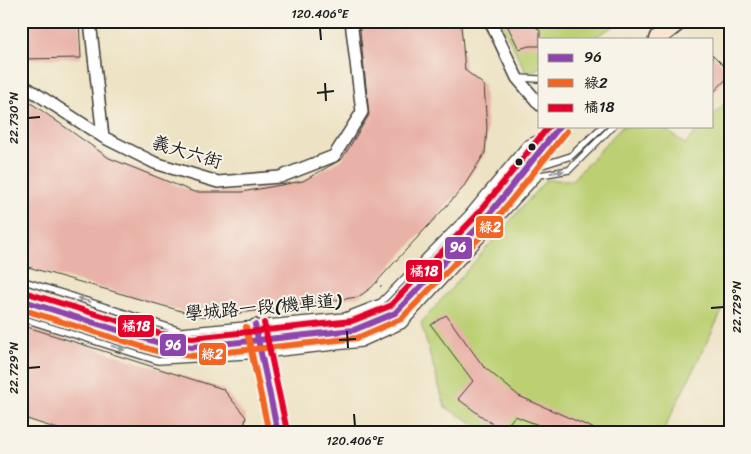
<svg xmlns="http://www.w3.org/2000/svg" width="751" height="454" viewBox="0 0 751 454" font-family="Sriracha,'LXGW WenKai TC',sans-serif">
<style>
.green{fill:#bcd073;stroke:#6c7648}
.building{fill:#e9b2a8}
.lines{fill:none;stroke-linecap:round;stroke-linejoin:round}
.lane-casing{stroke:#3b3a35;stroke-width:8}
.street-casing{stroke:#3b3a35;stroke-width:14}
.secondary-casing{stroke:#3b3a35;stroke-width:19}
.path{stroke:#3b3a35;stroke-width:2.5;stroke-dasharray:1 4;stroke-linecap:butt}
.lane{stroke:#fff;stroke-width:5.5}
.street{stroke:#fff;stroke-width:11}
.secondary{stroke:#fce5cf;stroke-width:16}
.bus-1-casing{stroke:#f7f3e8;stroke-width:10}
.bus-2-casing{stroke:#f7f3e8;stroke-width:10}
.bus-3-casing{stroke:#f7f3e8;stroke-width:10}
.bus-1{stroke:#8e44ad;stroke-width:6}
.bus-2{stroke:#f26522;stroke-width:6}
.bus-3{stroke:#e4002b;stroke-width:6}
.oneway{fill:#999}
.ticks{fill:none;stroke:#1c1c1c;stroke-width:2}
.bus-dot{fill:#1c1c1c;stroke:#f7f3e8;stroke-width:2}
.labels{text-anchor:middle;stroke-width:4;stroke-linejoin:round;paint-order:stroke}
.street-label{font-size:18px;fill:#1c1c1c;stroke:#f7f3e8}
.line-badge{stroke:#f7f3e8;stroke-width:2}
.badge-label{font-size:14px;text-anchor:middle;font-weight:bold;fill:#fff}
.neatline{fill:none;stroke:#1c1c1c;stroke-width:2}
.ticks-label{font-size:12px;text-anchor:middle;fill:#1c1c1c}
</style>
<rect width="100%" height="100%" fill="#f7f3e8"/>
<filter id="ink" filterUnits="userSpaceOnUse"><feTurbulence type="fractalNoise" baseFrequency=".02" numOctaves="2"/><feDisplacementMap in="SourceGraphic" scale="10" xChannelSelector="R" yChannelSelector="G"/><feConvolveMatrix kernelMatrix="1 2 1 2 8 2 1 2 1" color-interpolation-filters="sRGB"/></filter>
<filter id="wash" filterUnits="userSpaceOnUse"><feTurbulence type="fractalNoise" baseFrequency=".0096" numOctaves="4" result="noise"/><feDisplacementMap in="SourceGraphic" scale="20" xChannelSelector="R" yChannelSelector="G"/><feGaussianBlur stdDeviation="1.12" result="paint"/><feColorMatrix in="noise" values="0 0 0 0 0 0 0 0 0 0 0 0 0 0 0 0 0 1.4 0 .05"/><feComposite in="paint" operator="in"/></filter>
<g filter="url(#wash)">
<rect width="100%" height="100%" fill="#ede2c3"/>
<!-- green -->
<path class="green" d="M 500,21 L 623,21 L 591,39 L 540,39 L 540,67 L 527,74 Z
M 730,98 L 730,295 L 662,433 L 490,433 L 445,407 L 421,323 L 546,180 L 572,180 L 623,126 L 661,126 L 685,144 L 702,126 L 712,126 L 712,116 Z"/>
<g id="blocks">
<!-- building -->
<path class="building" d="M 21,21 L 79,21 L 81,58 L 21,59 Z
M 359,21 L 459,21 L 461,25 L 465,70 L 484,85 L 487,128 L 485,153 L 462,189 L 371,288 L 358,297 L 209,317 L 195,315 L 21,265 L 21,96 L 109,158 L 194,192 L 242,192 L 303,181 L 342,159 L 369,115 Z
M 505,21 L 530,21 L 540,31 L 540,46 L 529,46 L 519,49 Z
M 712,54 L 730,72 L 730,75 L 712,94 Z
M 446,315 L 483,366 L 519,396 L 604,433 L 559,433 L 515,416 L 502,431 L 458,399 L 473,381 L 431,325 Z
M 21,325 L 223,389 L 246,417 L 243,433 L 70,433 L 21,417 Z"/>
</g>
</g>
<g filter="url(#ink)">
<use href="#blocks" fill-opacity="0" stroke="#3b3a35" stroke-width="1"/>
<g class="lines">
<!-- lane casing -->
<g class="lane-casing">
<path id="lane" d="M 519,78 L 540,79
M 533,168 L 571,156 L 603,126
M 21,280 L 181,331 L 345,316 L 381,302 L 467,215 L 526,144 L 548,133
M 21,318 L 158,361 L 262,355 L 361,344 L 403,325 L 540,175 L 569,170 L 613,126"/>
</g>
<!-- street casing -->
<g class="street-casing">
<path id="street" d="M 90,21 L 103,137
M 490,21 L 517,78 L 540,105
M 21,88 L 29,89 L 103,137 L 155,163 L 218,182 L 280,177 L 334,156 L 362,112 L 351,21
M 255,325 L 278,433"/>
</g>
<!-- secondary casing -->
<g class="secondary-casing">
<path id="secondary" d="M 657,39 L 680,21
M 21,300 L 159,343 L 192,347 L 354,330 L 395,313 L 483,222 L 560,126"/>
</g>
<!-- path -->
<path class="path" d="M 377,282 L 383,288"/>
<!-- lane -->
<use href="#lane" class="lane"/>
<!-- street -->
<use href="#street" class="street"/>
<!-- secondary -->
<use href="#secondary" class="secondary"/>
<!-- bus-1 casing -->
<g class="bus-1-casing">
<path id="bus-1" d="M 21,300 L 159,343 L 192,347 L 354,330 L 395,313 L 483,222 L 560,126
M 255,325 L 278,433"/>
</g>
<!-- bus-2 casing -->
<g class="bus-2-casing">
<path id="bus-2" d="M 21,309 L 156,351 L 191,356 L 357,338 L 401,319 L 489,228 L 567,131
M 246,327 L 269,433"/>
</g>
<!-- bus-3 casing -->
<g class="bus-3-casing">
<path id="bus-3" d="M 24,292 L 161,334 L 192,338 L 352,321 L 390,306 L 476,216 L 549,126
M 264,323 L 287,431"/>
</g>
<!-- bus-1 -->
<use href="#bus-1" class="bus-1"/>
<!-- bus-2 -->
<use href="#bus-2" class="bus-2"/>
<!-- bus-3 -->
<use href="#bus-3" class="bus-3"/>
</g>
<!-- one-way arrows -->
<defs><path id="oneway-solid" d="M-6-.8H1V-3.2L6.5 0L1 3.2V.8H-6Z" transform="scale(1.25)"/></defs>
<g class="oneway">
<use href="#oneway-solid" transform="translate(557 172) rotate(-9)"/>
<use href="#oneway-solid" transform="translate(84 300) rotate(-162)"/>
<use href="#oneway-solid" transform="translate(118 348) rotate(18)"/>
</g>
</g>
<!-- ticks -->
<path class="ticks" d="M 320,28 L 321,40M 325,83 L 326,101M 317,93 L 334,91M 28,118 L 40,117M 711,308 L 724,307M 347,331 L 348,348M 339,340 L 356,339M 28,368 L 40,367M 354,414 L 355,426"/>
<!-- markers -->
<g class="bus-dot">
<circle cx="532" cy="147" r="4.5"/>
<circle cx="519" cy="162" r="4.5"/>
</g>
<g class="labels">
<!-- street labels -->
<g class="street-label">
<text transform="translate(187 152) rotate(17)" y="6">義大六街</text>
<text transform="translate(263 307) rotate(-5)" y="6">學城路一段(機車道)</text>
</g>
</g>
<g class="line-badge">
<rect x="475" y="215" width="29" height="24" rx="5" fill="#f26522"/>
<rect x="444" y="236" width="29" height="24" rx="5" fill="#8e44ad"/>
<rect x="405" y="259" width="38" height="24" rx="5" fill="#e4002b"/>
<rect x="117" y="314" width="38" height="24" rx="5" fill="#e4002b"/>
<rect x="159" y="333" width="28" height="24" rx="5" fill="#8e44ad"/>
<rect x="198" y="342" width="29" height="24" rx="5" fill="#f26522"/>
</g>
<g class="badge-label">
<text x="490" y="232">綠2</text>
<text x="458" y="252">96</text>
<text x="424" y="276">橘18</text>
<text x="136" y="331">橘18</text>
<text x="173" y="350">96</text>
<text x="212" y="359">綠2</text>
</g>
<!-- margin -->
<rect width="751" height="454" fill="none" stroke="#f7f3e8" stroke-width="55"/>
<!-- legend -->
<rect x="538" y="38" width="175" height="90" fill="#f7f3e8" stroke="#9f9d96"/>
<rect x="548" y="54" width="25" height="8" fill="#8e44ad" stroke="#9f9d96"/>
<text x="584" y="62" font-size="15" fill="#1c1c1c">96</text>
<rect x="548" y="79" width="25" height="8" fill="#f26522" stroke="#9f9d96"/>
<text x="584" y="88" font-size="15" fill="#1c1c1c">綠2</text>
<rect x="548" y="104" width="25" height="8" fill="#e4002b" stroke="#9f9d96"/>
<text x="584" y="112" font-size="15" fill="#1c1c1c">橘18</text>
<rect x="28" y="28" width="696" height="398" class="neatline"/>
<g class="ticks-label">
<text x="320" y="18">120.406°E</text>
<text transform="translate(14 118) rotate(-90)" y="4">22.730°N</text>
<text transform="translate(737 307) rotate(-90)" y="4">22.729°N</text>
<text transform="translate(14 368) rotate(-90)" y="4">22.729°N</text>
<text x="355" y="445">120.406°E</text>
</g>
</svg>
